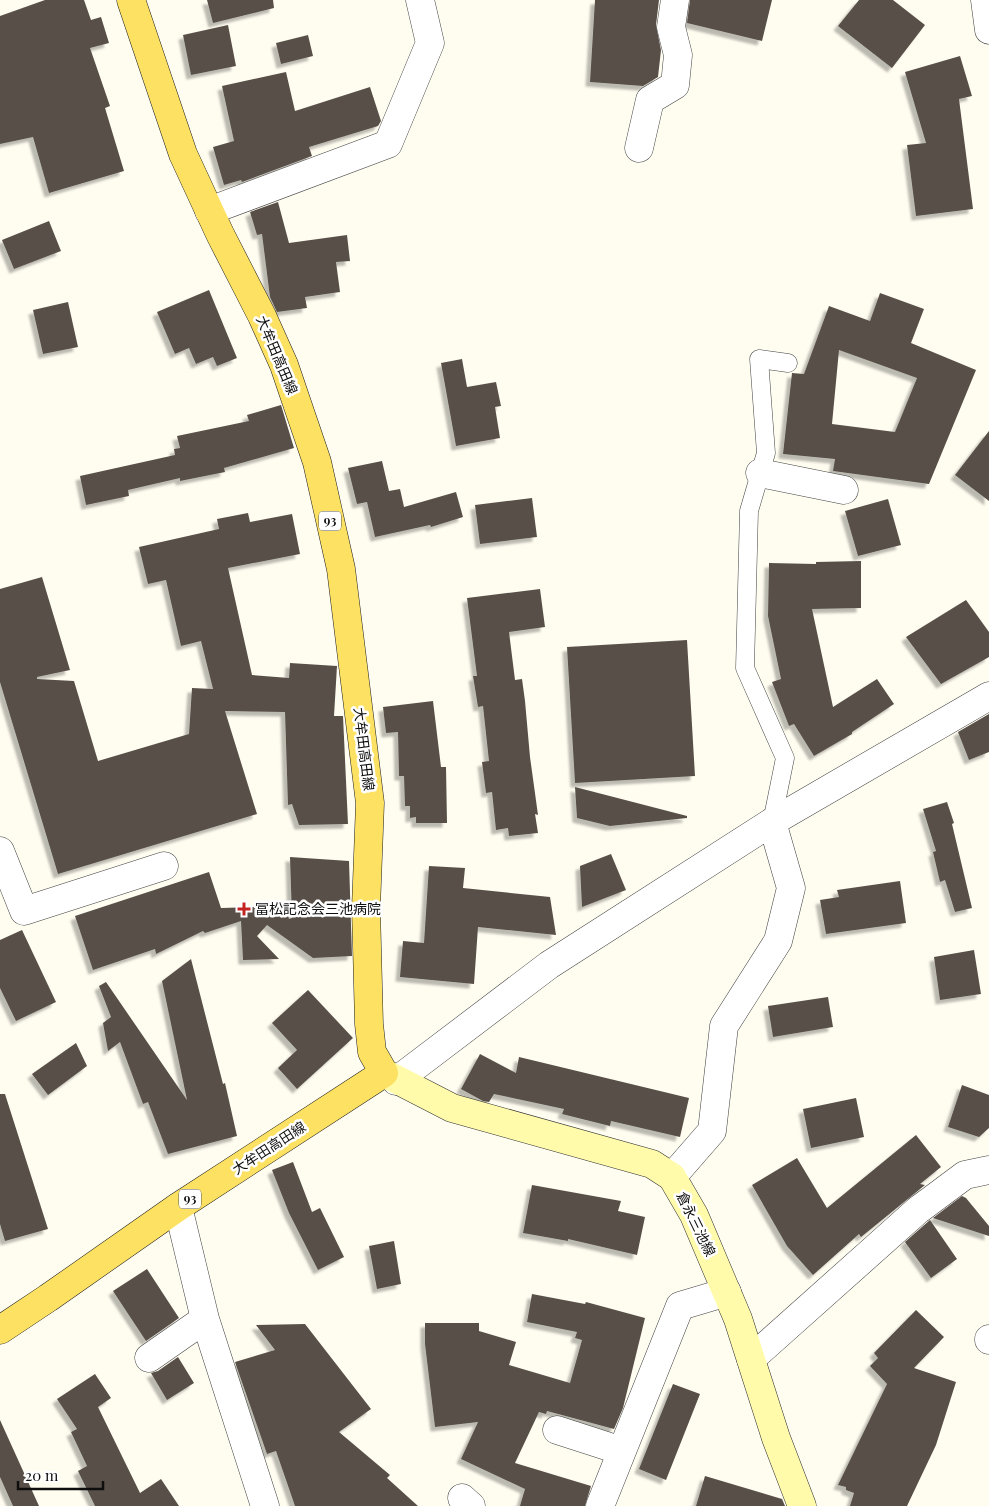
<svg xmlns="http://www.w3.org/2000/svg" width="989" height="1506" viewBox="0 0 989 1506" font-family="'Playfair Display','Noto Sans JP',serif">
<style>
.building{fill:#58504a;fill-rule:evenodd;filter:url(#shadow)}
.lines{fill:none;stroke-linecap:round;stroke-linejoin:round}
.service-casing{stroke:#414141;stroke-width:19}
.minor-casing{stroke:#414141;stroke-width:29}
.secondary-casing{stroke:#303030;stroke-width:29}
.primary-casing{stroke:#1f1f1f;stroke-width:29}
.service{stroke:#fff;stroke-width:18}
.minor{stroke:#fff;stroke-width:28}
.secondary{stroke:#fffbab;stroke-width:28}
.primary{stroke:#fde162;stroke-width:28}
.poi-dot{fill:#c42421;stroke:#fff;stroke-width:2}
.labels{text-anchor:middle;stroke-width:5;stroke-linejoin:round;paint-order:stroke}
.shield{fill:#fff;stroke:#565656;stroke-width:1}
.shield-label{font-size:12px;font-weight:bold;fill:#0e0e0e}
.street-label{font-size:14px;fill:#0e0e0e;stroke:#fff}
.poi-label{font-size:14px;fill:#0e0e0e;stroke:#fff;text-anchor:start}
</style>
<defs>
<filter id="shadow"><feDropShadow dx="-4.5" dy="4.5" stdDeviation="1" flood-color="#0004"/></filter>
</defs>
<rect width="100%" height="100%" fill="#fffdf0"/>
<!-- building -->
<path class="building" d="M 45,0 L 84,0 L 91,20 L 101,17 L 109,43 L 90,48 L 110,106 L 105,108 L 124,171 L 49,193 L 33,137 L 0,144 L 0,16 Z
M 207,0 L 273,0 L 274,8 L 213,23 Z
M 595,0 L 659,0 L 656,25 L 661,50 L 658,77 L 643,86 L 590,82 Z
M 690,0 L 772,0 L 762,41 L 687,23 Z
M 859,0 L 893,0 L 925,25 L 892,68 L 838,26 Z
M 228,25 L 236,66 L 191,75 L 183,35 Z
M 308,35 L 313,56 L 281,64 L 276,43 Z
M 960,56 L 972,96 L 959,99 L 973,209 L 916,216 L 907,145 L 926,143 L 905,72 Z
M 286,72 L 295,111 L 370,87 L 381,121 L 378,126 L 309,147 L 312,156 L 242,182 L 241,180 L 224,185 L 213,147 L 234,141 L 222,86 Z
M 278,202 L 289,243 L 347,235 L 350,261 L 336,262 L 340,292 L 305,297 L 307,308 L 277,312 L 270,297 L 262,234 L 257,235 L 250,212 Z
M 49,221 L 61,251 L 14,269 L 2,240 Z
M 209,290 L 237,358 L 217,366 L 213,357 L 196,364 L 189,348 L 175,354 L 157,312 Z
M 880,293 L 924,309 L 911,343 L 976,370 L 929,484 L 833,471 L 835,459 L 783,454 L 792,373 L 804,374 L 829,306 L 870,321 ZM 839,350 L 917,378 L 895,432 L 832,424 Z
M 68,302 L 78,347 L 43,354 L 33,310 Z
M 462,359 L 467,387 L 496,382 L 501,406 L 495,407 L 500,438 L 456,446 L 441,363 Z
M 281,405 L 294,448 L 224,468 L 225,472 L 180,481 L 180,478 L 128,490 L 129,496 L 86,505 L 80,476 L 175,455 L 174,449 L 180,448 L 177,436 L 249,421 L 247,415 Z
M 989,431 L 989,501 L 955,475 Z
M 382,461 L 389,491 L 400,489 L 404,507 L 456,492 L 463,517 L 431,527 L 430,525 L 375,537 L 367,502 L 357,504 L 348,468 Z
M 532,498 L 537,537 L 480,544 L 475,505 Z
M 888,499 L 901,545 L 858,556 L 845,511 Z
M 248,513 L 250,522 L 292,514 L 300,554 L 228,568 L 252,675 L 289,678 L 290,663 L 337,666 L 334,716 L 343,716 L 348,824 L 299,825 L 292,804 L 288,805 L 285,712 L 225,711 L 257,814 L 58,874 L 0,682 L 0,589 L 42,577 L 70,670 L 37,677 L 37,679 L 74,681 L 98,761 L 189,734 L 192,688 L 213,689 L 201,641 L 181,646 L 166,580 L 148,584 L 139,547 L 219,529 L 217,519 Z
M 861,561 L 861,608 L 812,609 L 833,707 L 877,679 L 894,704 L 852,732 L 852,734 L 814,756 L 794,724 L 789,726 L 772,682 L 781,679 L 768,616 L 769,563 L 816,564 L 816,562 Z
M 540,589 L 545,627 L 509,632 L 515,680 L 522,679 L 525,701 L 530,757 L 538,815 L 535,814 L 538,833 L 509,836 L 508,828 L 496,830 L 492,792 L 486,793 L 482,762 L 489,761 L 483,706 L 478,707 L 473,676 L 477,676 L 467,598 Z
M 966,600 L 989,632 L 989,657 L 941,684 L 906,637 Z
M 687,640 L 695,776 L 575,783 L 567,647 Z
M 433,701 L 441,767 L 446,767 L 447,823 L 416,823 L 416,817 L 410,818 L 410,806 L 405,806 L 404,776 L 399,776 L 398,732 L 386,733 L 383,707 Z
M 989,714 L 989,752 L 969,760 L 958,732 Z
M 575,787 L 687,816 L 687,818 L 610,826 L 577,818 Z
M 947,802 L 954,823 L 952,824 L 972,908 L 955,912 L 945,880 L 940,882 L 933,852 L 936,851 L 923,809 Z
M 611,854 L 626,890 L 582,907 L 580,866 Z
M 290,857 L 349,861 L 352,956 L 313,958 L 267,925 L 257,936 L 279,959 L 243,960 L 241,921 L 205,933 L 203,931 L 156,954 L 155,949 L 93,970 L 75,916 L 209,872 L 221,908 L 285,906 L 289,919 L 292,918 Z
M 429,866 L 465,868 L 463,888 L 550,897 L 556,935 L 478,927 L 474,984 L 400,977 L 403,941 L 424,943 Z
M 900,881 L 906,923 L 826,934 L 820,900 L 839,897 L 837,890 Z
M 22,930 L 56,1002 L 16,1021 L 0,988 L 0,940 Z
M 974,950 L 981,994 L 940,1000 L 934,957 Z
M 191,959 L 223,1084 L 225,1083 L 237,1136 L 168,1154 L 148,1102 L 143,1104 L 120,1042 L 108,1051 L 103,1023 L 111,1017 L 99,986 L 106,982 L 187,1100 L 162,981 Z
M 308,990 L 353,1038 L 297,1089 L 278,1068 L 297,1050 L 272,1023 Z
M 828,997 L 833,1027 L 773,1037 L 768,1006 Z
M 76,1043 L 87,1066 L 48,1095 L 32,1074 Z
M 480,1054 L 516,1073 L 519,1057 L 689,1098 L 680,1137 L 611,1121 L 610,1126 L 562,1114 L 564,1109 L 494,1094 L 489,1102 L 483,1101 L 461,1089 Z
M 962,1085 L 989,1095 L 989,1128 L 979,1137 L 948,1127 Z
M 0,1094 L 5,1094 L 48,1229 L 5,1241 L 0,1224 Z
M 856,1098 L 864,1137 L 811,1148 L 803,1109 Z
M 916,1135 L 941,1167 L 920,1184 L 925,1185 L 861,1237 L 859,1234 L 813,1275 L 787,1246 L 752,1185 L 797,1158 L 827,1208 Z
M 293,1162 L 312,1212 L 320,1208 L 344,1257 L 318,1270 L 289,1213 L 272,1170 Z
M 532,1185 L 621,1201 L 618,1211 L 645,1217 L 637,1255 L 568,1239 L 568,1241 L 523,1233 Z
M 962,1196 L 966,1198 L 989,1226 L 989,1236 L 933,1218 Z
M 930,1220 L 957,1259 L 931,1278 L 905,1242 Z
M 394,1241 L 401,1284 L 377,1289 L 369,1246 Z
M 147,1269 L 179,1318 L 146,1341 L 113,1291 Z
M 532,1294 L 585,1304 L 586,1302 L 645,1318 L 623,1408 L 614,1429 L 547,1411 L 546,1414 L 539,1412 L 515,1463 L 591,1486 L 585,1506 L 520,1506 L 525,1489 L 461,1459 L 478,1422 L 435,1427 L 425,1344 L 425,1323 L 479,1323 L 479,1331 L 516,1342 L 509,1365 L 570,1383 L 582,1340 L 575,1338 L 577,1332 L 527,1322 Z
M 916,1310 L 944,1337 L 914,1368 L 956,1382 L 936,1445 L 907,1506 L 850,1506 L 854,1493 L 846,1490 L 846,1487 L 838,1485 L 887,1384 L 870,1366 L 878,1358 L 874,1353 Z
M 305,1324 L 371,1409 L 339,1432 L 390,1475 L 387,1478 L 418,1506 L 295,1506 L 276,1451 L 267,1454 L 235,1362 L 275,1350 L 256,1325 Z
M 178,1357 L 194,1383 L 167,1400 L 151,1373 L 158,1371 Z
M 95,1374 L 111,1398 L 98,1407 L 140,1493 L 161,1479 L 179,1506 L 95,1506 L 78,1471 L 87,1466 L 71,1432 L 77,1429 L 57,1399 Z
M 673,1384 L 700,1394 L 666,1480 L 639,1469 Z
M 0,1420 L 39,1506 L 13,1506 L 0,1477 Z
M 705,1476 L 782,1499 L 785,1506 L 696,1506 Z"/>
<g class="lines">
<!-- service casing -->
<g class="service-casing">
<path id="service" d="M 772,822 L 785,758 L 745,668 L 749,511 L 766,453 L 759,359 L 788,363"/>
</g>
<!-- minor casing -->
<g class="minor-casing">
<path id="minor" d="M 985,0 L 989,30
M 639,148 L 650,100 L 675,85 L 678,55 L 671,27 L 675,0
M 209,211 L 388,144 L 430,43 L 420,0
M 760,473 L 844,490
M 0,851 L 24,911 L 164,866
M 396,1081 L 549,965 L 772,822 L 989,696
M 672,1177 L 712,1131 L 724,1026 L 778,941 L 791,888 L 772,822
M 178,1207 L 205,1319 L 265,1506
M 989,1339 L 989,1340
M 149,1358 L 205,1319
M 751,1359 L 918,1210 L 965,1175 L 989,1170
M 557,1430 L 622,1451
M 462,1498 L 471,1506
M 600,1506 L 680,1306 L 727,1292"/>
</g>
<!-- secondary casing -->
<g class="secondary-casing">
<path id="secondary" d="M 384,1073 L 452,1108 L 652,1164 L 672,1177 L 694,1215 L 738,1319 L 776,1438 L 802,1506"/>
</g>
<!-- primary casing -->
<g class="primary-casing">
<path id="primary" d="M 0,1330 L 48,1298 L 178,1207 L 384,1073 L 372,1052 L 369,1024 L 366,908 L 370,803 L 341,569 L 317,462 L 284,365 L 262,316 L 220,234 L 183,154 L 131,0"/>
</g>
<!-- service -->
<use href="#service" class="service"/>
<!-- minor -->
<use href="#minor" class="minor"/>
<!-- secondary -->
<use href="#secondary" class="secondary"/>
<!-- primary -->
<use href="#primary" class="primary"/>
</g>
<!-- markers -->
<path class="poi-dot" d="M241.5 901.5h5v5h5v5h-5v5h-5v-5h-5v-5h5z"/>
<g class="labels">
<!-- shield labels -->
<g class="shield">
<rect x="319" y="511.5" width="22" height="19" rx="4"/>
<rect x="179" y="1189.5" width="22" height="19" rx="4"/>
</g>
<g class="shield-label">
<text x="330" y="525">93</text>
<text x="190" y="1203">93</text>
</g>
<!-- street labels -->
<g class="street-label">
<text transform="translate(277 355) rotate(67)" y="5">大牟田高田線</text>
<text transform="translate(364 749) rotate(83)" y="5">大牟田高田線</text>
<text transform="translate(269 1148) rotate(-33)" y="5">大牟田高田線</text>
<text transform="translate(696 1224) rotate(64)" y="5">倉永三池線</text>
</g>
<!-- poi labels -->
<g class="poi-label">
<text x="255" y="914">冨松記念会三池病院</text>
</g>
</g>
<!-- scale -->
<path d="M18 1481v8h85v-8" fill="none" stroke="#0e0e0e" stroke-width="2.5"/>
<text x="25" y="1481" font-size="15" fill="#0e0e0e" stroke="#ffffff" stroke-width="4" paint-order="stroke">20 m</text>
</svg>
